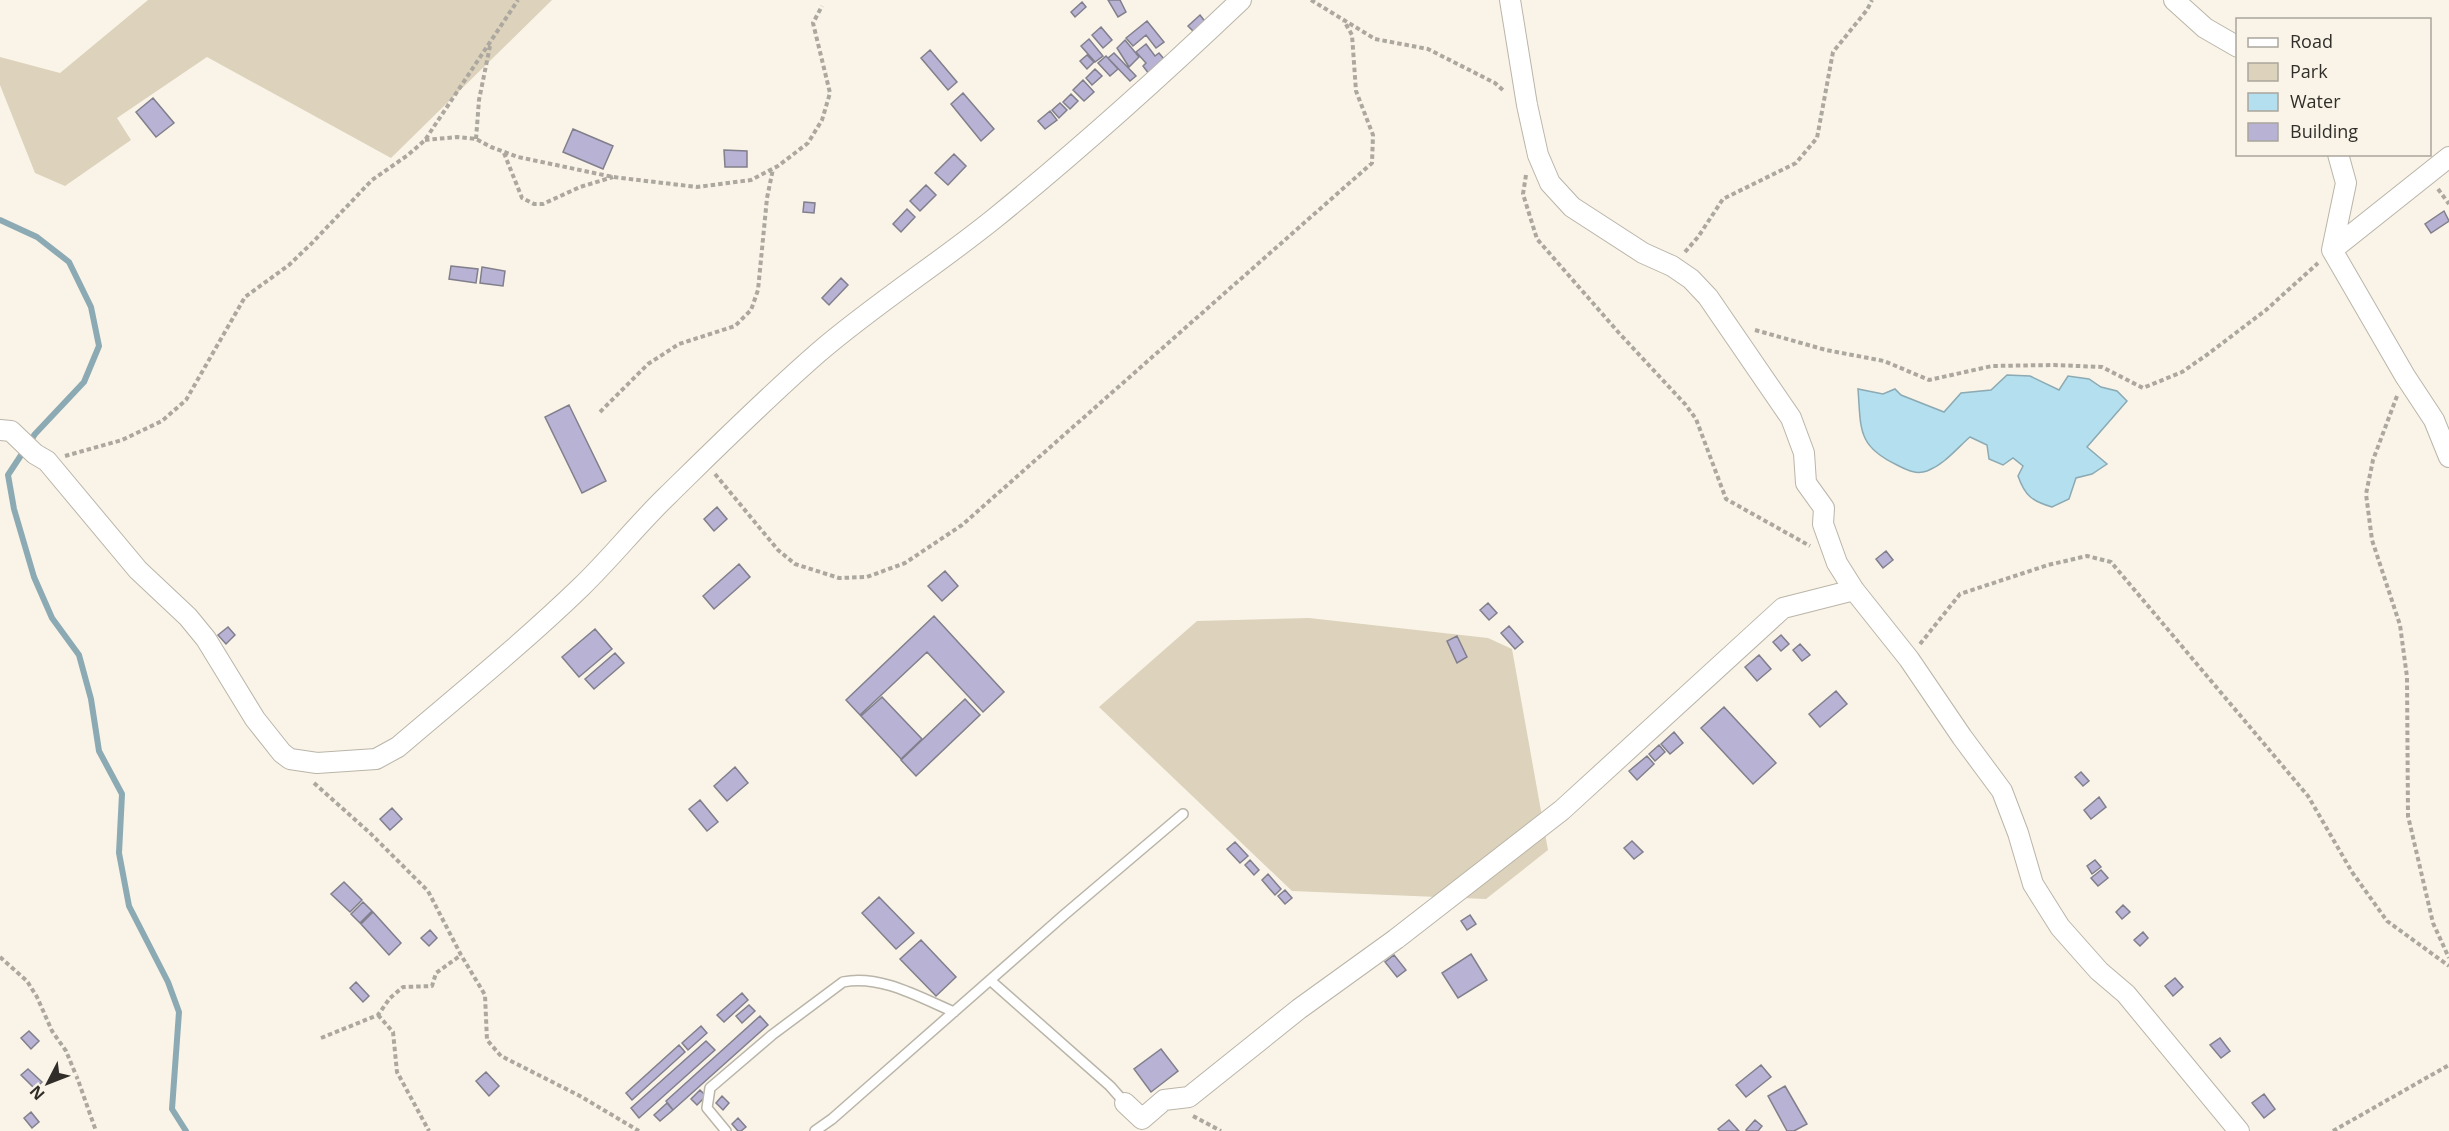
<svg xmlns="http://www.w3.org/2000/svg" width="2449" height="1131" viewBox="0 0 2449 1131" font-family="'Open Sans',sans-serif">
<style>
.green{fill:#ddd2bb}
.water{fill:#b3dfee;stroke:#8caab3;stroke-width:1.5}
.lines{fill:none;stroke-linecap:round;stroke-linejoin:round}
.stream{stroke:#8caab3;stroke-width:6}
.building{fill:#b8b2d5;stroke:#817f8b;stroke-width:1.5}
.lane-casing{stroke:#bab5a9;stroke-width:12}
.street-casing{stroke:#bab5a9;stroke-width:22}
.path{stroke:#ada89f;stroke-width:4;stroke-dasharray:4.5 3;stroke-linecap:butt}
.lane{stroke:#fff;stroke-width:9}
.street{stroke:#fff;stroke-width:20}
</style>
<rect width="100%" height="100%" fill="#faf4e8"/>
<!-- green -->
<path class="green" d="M 148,0 L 552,0 L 391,158 L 207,57 L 117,118 L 131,140 L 65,186 L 35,173 L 0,85 L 0,57 L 60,73 Z
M 1309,618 L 1488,638 L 1512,649 L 1548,850 L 1486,899 L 1292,891 L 1099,707 L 1197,621 Z"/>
<!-- water -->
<path class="water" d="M 2007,375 L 2030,376 L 2059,390 L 2068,376 L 2089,379 L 2101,387 L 2117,391 L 2127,401 L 2087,447 L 2107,464 L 2092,474 L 2076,478 L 2069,499 L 2052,507 C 2032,501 2025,496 2018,476 L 2023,466 L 2013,458 L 2003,465 L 1989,459 L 1987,445 L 1970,437 C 1957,448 1945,464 1927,471 C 1916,475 1907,470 1897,465 C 1857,446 1861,429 1858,389 L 1883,394 L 1895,389 L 1901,395 L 1944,412 L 1961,393 L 1991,390 Z"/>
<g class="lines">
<!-- stream -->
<path class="stream" d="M 0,220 L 37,237 L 69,262 L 91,307 L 99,346 L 84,382 L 35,434 L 8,475 L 14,509 L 34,577 L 52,618 L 79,655 L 91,699 L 99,751 L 122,794 L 119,853 L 129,906 L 168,982 L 179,1012 L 172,1109 L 186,1131"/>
</g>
<!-- building -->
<path class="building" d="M 1108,0 L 1120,0 L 1126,12 L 1118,17 Z
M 1082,2 L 1086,7 L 1075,17 L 1071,12 Z
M 1200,15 L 1207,24 L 1196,34 L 1188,26 Z
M 1147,21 L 1164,42 L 1156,48 L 1146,35 L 1133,46 L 1126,38 Z
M 1101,27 L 1112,40 L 1103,48 L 1092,35 Z
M 1089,39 L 1103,56 L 1095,62 L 1081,46 Z
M 1125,40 L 1139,57 L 1129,67 L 1117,48 Z
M 1146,44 L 1155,56 L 1159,53 L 1169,65 L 1152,78 L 1143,66 L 1146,63 L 1136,52 Z
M 930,50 L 957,82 L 948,90 L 921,58 Z
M 1114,53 L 1136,76 L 1130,81 L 1108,58 Z
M 1087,55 L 1094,62 L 1087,69 L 1080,61 Z
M 1106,56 L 1118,69 L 1110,76 L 1098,63 Z
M 1095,69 L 1102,76 L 1092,85 L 1086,78 Z
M 1083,80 L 1094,92 L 1084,101 L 1073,90 Z
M 963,93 L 994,129 L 981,141 L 951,104 Z
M 1071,94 L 1078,101 L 1070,109 L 1063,102 Z
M 153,98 L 174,123 L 156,137 L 136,112 Z
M 1060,103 L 1067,110 L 1059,118 L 1052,110 Z
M 1050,111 L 1057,120 L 1045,129 L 1038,121 Z
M 573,129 L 613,146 L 603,169 L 563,152 Z
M 724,150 L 747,151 L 747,167 L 725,167 Z
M 954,154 L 966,166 L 948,185 L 935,173 Z
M 926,185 L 936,195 L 920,211 L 910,201 Z
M 804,202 L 815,203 L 814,213 L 803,212 Z
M 907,209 L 915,217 L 901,232 L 893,224 Z
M 2444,211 L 2449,221 L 2431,233 L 2425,224 Z
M 451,266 L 478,269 L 476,283 L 449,279 Z
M 482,267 L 505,271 L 503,286 L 480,283 Z
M 841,278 L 848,285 L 829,305 L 822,298 Z
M 569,405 L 606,481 L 582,493 L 545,417 Z
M 717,507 L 727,519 L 714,531 L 704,519 Z
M 1886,551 L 1893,560 L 1883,568 L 1876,559 Z
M 739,564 L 750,577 L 714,609 L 703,596 Z
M 945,571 L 958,586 L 942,601 L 928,586 Z
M 1488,603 L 1497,613 L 1489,620 L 1480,610 Z
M 934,616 L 1004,692 L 983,712 L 927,652 L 860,715 L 846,700 Z
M 1509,626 L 1523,642 L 1515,649 L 1501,633 Z
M 228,627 L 235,635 L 226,644 L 218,635 Z
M 595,629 L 612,649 L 579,677 L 562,657 Z
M 1781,635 L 1789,644 L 1781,651 L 1773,642 Z
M 1457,636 L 1467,657 L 1457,663 L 1447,641 Z
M 1800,644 L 1810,655 L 1802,661 L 1793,650 Z
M 615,653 L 624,663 L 594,689 L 585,679 Z
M 1759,655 L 1771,669 L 1757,681 L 1745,667 Z
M 1836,691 L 1847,704 L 1820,727 L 1809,714 Z
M 882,697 L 922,739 L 901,759 L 861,716 Z
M 965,699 L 980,715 L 916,776 L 901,760 Z
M 1724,707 L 1776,763 L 1753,784 L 1701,728 Z
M 1674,732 L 1683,743 L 1670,754 L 1661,744 Z
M 1659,745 L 1665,752 L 1655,761 L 1649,754 Z
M 1647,756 L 1654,764 L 1637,780 L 1629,771 Z
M 735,767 L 748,783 L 727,801 L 714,786 Z
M 2081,772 L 2089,781 L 2083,786 L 2075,777 Z
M 2099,797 L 2106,807 L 2091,819 L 2084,810 Z
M 700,800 L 718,822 L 707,831 L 689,809 Z
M 392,808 L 402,819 L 390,830 L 380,819 Z
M 1632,841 L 1643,852 L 1634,859 L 1624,848 Z
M 1235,842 L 1248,856 L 1240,863 L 1227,849 Z
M 1250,860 L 1259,870 L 1254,875 L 1245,865 Z
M 2095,860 L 2101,867 L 2092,874 L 2087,866 Z
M 2101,870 L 2108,878 L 2098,886 L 2091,878 Z
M 1268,874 L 1281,889 L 1275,895 L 1262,880 Z
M 344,882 L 362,900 L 350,912 L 331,894 Z
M 1285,890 L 1292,898 L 1285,904 L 1278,896 Z
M 879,897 L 914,933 L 896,949 L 862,913 Z
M 363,902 L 372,911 L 360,923 L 351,914 Z
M 2123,905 L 2130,912 L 2122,919 L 2116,912 Z
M 373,912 L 401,943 L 389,955 L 361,924 Z
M 1470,915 L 1476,924 L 1467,930 L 1461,921 Z
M 430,930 L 437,938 L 429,946 L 421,938 Z
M 2143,932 L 2148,938 L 2140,946 L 2134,940 Z
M 921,940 L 956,977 L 936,996 L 900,959 Z
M 1471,954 L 1487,980 L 1458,998 L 1442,973 Z
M 1394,955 L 1406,970 L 1397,977 L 1385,962 Z
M 2175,978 L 2183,987 L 2173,996 L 2165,986 Z
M 356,982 L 369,996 L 363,1002 L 350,988 Z
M 742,993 L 748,1000 L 724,1022 L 717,1015 Z
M 749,1005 L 755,1011 L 742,1023 L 736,1016 Z
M 760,1016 L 768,1025 L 673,1110 L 666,1101 Z
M 701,1026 L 707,1033 L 688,1050 L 682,1043 Z
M 29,1031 L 39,1041 L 31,1049 L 21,1038 Z
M 2220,1038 L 2230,1051 L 2221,1058 L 2210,1045 Z
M 706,1041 L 715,1050 L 639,1118 L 631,1108 Z
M 679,1045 L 685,1052 L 632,1100 L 626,1093 Z
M 1161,1049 L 1178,1071 L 1151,1092 L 1134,1069 Z
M 1761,1065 L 1771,1077 L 1746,1097 L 1736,1085 Z
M 28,1069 L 42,1082 L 35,1089 L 21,1075 Z
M 486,1072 L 499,1086 L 489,1096 L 476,1081 Z
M 1785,1086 L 1807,1124 L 1794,1131 L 1787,1131 L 1768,1096 Z
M 700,1090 L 706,1096 L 697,1105 L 691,1099 Z
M 2264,1094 L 2275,1109 L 2264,1118 L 2252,1103 Z
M 722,1096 L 729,1103 L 723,1110 L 716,1103 Z
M 667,1103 L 673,1110 L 660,1121 L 654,1115 Z
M 31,1112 L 39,1122 L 32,1128 L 24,1118 Z
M 738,1118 L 746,1127 L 741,1131 L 738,1131 L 732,1124 Z
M 1729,1120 L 1739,1131 L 1720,1131 L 1718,1129 Z
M 1755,1120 L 1762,1126 L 1758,1131 L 1747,1131 L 1746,1130 Z"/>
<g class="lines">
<!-- lane casing -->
<g class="lane-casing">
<path id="lane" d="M 990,980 L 1110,1086 L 1125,1103
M 726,1131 L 707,1108 L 710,1088 L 772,1035 L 843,982 C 880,974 921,998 954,1012
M 815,1131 L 832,1119 L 1064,915 L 1183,814"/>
</g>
<!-- street casing -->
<g class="street-casing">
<path id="street" d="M 1510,0 L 1527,105 L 1538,155 L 1550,183 L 1572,207 L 1643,253 L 1672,266 L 1691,279 L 1708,297 L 1791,418 L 1804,453 L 1806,483 L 1824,508 L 1823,524 L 1837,563 L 1854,590 L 1909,659 L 1962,737 L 2002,791 L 2018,833 L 2033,884 L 2060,927 L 2099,971 L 2126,994 L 2239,1131
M 2174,0 L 2205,28 L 2238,47
M 2338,154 L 2346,183 L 2332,250 L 2405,376 L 2434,420 L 2449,457
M 2332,250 L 2449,157
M 0,430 L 11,431 L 35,454 L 47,461 L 138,570 L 188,617 L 206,639 L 255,719 L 282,753 L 290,759 L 317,763 L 376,759 L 398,747 C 459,695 523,643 581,587 C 611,558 637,525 667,496 C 717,447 766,398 819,352 C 875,304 938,264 995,218 C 1080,149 1161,76 1241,0
M 1125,1103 L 1142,1119 L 1164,1100 L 1189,1097 L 1299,1009 L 1396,939 L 1562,810 L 1783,608 L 1854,590"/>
</g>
<!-- path -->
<path class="path" d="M 1311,0 L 1375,39 L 1428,49 L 1495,83 L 1505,92
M 476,139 L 479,100 L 490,46
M 425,140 L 457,137 L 476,139 L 491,147 L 518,157 L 613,177 L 697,187 L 751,180 L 778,166 L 808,143 L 822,120 L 830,93 L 813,23 L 822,6
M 504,153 L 522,198 L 534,204 L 543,204 L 580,187 L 613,177
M 1526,175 L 1523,194 L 1537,239 L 1619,333 L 1685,404 L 1696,419 L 1726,499 L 1810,546
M 2438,189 L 2449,204
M 1685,252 L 1698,237 L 1723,199 L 1796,163 L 1817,138 L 1833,52 L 1867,10 L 1872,0
M 1755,330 L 1826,350 L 1884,361 L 1929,380 L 1992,366 L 2054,365 L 2102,367 L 2143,388 L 2182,372 L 2208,354 L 2266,310 L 2318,263
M 2397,396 L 2373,460 L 2366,494 L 2372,540 L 2400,625 L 2407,677 L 2408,816 L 2433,923 L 2449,958
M 600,412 L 648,364 L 679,344 L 735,326 L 751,310 L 758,290 L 767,198 L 773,169
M 65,456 L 122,440 L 162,421 L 186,400 L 245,297 L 289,265 L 312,243 L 372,180 L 408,155 L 425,140 L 518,0
M 715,474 L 778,550 L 795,564 L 839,578 L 867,577 L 905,563 L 962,525 L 1372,163 L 1373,135 L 1356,91 L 1352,35 L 1344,21
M 1920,644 L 1960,594 L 2048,565 L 2087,556 L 2111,562 L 2308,796 L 2352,872 L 2387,921 L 2449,966
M 314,783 L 369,832 L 428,891 L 461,955 L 485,995 L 487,1040 L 501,1056 L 580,1096 L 639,1131
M 0,957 L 27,981 L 37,997 L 52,1031 L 66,1051 L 78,1080 L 96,1131
M 378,1015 L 393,1032 L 397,1072 L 429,1131
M 321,1038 L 378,1015 L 390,998 L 403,987 L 432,986 L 436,973 L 461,955
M 1193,1116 L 1221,1131
M 2333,1131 L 2449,1065"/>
<!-- lane -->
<use href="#lane" class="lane"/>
<!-- street -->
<use href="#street" class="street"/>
</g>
<!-- legend -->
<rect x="2236" y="18" width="195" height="138" fill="#faf4e8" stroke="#aaa59c" stroke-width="1.5"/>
<rect x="2248" y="38" width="30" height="9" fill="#ffffff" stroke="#aaa59c" stroke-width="1.5"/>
<text x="2290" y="48" font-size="18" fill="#312e2a">Road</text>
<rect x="2248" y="63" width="30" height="18" fill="#ddd2bb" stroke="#aaa59c" stroke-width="1.5"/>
<text x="2290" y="78" font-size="18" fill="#312e2a">Park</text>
<rect x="2248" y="93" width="30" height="18" fill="#b3dfee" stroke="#aaa59c" stroke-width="1.5"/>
<text x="2290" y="108" font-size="18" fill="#312e2a">Water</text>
<rect x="2248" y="123" width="30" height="18" fill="#b8b2d5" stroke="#aaa59c" stroke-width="1.5"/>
<text x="2290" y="138" font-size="18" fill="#312e2a">Building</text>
<!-- north arrow -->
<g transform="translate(48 1083) rotate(228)" stroke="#faf4e8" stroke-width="4.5" paint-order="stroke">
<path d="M0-4.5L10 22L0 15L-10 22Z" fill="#312e2a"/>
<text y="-9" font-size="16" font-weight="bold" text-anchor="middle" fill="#312e2a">N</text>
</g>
</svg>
